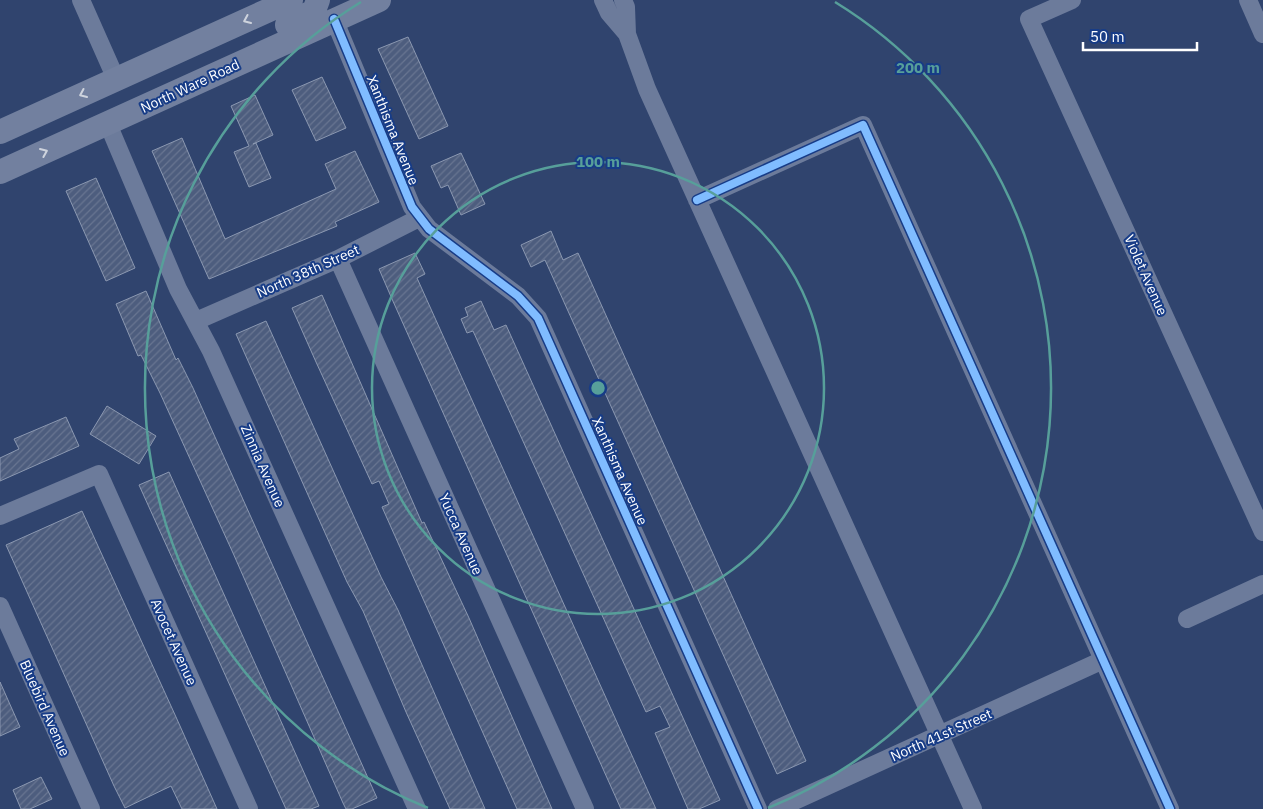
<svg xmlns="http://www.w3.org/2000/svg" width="1263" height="809" viewBox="0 0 1263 809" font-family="'IBM Plex Sans',sans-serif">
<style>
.building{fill:url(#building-hatch);stroke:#8b98b1}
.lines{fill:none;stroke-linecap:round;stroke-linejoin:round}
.street{stroke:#6c7b9b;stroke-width:18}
.secondary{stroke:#72809f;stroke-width:24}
.cycleway-casing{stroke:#173c87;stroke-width:11}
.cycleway{stroke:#80bcff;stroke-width:8}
.oneway{stroke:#ced3dd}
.ring{fill:none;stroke:#579f9a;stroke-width:2.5}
.labels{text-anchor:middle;stroke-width:4;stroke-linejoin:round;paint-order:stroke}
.street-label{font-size:14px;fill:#fff;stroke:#173c87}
.centre{fill:#579f9a;stroke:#173c87;stroke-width:2.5}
.ring-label{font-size:15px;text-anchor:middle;font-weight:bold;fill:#579f9a;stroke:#173c87;stroke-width:4;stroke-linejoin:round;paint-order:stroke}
</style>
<defs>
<pattern id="building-hatch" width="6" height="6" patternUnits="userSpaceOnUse" patternTransform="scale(1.25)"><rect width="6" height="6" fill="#4d5d7e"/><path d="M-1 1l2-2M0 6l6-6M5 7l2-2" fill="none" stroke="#687591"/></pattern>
</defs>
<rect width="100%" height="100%" fill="#30446e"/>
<!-- building -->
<path class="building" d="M 408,37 L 448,126 L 419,139 L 378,49 Z
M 322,77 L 346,128 L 316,141 L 292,90 Z
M 255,95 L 273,135 L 253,144 L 256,143 L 271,178 L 249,187 L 234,152 L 249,146 L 231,106 Z
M 182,138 L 225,239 L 336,189 L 325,164 L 355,151 L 379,202 L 335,222 L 337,226 L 209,279 L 152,151 Z
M 461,153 L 485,204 L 461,215 L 448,185 L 441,188 L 431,166 Z
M 96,178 L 135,268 L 106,281 L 66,191 Z
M 551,231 L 563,260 L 578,253 L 806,761 L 777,774 L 545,260 L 531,267 L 521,245 Z
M 415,253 L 425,274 L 417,278 L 656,809 L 621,809 L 392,299 L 379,269 Z
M 146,291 L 176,360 L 178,358 L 193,388 L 377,798 L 352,809 L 346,809 L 343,803 L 233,553 L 160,393 L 141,355 L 138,356 L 116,304 Z
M 322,295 L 422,523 L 424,522 L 469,618 L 552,809 L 517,809 L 382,507 L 389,504 L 379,481 L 372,484 L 316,362 L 292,308 Z
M 481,301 L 494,330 L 506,325 L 720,800 L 699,809 L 688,809 L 655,733 L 670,727 L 660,706 L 646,712 L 473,331 L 467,333 L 461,319 L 468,316 L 465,308 Z
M 266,321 L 381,577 L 398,610 L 485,809 L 450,809 L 406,712 L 363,611 L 347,582 L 236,334 Z
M 107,406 L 156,436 L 139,464 L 90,434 Z
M 66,417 L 79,446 L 0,481 L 0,458 L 19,449 L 14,439 Z
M 169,472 L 319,806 L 311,809 L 286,809 L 139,485 Z
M 82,511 L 176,717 L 217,809 L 182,809 L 171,786 L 125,808 L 114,786 L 6,545 Z
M 0,682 L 20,727 L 0,736 Z
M 41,777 L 52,799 L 30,809 L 21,809 L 13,790 Z"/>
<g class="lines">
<!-- street -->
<path class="street" d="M 81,0 L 116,79
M 603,0 L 609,13 L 627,34
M 623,0 L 626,7 L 627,34 L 647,89 L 973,809
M 1072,0 L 1029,19 L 1263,532
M 1248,0 L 1263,34
M 334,19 L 412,207 L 429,229 L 518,296 L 538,318 L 758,809
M 108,124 L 178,289 L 211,351 L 417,809
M 697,200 L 863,125 L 1170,809
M 338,259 L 585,809
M 196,321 L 338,259 L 419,218
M 0,516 L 99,474 L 249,809
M 0,606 L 91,809
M 1187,619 L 1263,584
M 777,809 L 1103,660"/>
<!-- secondary -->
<path class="secondary" d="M 287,25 L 314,11 L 318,0
M 0,132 L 291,0
M 0,172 L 379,0"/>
<!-- cycleway casing -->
<g class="cycleway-casing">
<path id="cycleway" d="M 334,19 L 412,207 L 429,229 L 518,296 L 538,318 L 758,809
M 697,200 L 863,125 L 1170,809"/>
</g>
<!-- cycleway -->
<use href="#cycleway" class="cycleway"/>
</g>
<!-- one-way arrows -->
<defs><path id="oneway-chevron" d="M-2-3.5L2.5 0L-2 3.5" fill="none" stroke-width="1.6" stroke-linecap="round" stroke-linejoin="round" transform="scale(1.25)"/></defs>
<g class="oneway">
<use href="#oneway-chevron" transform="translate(247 20) rotate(156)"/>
<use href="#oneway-chevron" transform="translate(83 94) rotate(156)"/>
<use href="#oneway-chevron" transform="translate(44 152) rotate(-23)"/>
</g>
<!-- distance rings -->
<g class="ring">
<circle cx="598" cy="388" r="226"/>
<path d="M428 808A453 453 0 0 1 361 2M835 2A453 453 0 0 1 768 808"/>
</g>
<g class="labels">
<!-- street labels -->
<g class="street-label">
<text transform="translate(190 86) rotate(-25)" y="5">North Ware Road</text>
<text transform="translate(393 130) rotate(68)" y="5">Xanthisma Avenue</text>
<text transform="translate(308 271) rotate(-24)" y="5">North 38th Street</text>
<text transform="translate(1146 275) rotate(66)" y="5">Violet Avenue</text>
<text transform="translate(263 466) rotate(66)" y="5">Zinnia Avenue</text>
<text transform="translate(620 471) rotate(66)" y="5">Xanthisma Avenue</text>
<text transform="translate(461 534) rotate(66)" y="5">Yucca Avenue</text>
<text transform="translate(174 642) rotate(66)" y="5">Avocet Avenue</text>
<text transform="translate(45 708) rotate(66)" y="5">Bluebird Avenue</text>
<text transform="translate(941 735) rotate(-24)" y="5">North 41st Street</text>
</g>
</g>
<circle cx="598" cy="388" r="8" class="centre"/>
<g class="ring-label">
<text x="918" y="73">200 m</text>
<text x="598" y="167">100 m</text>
</g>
<!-- scale -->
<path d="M1083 42v8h114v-8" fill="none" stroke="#ffffff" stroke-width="2.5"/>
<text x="1090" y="42" font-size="15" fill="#ffffff" stroke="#173c87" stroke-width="4" paint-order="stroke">50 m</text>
</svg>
